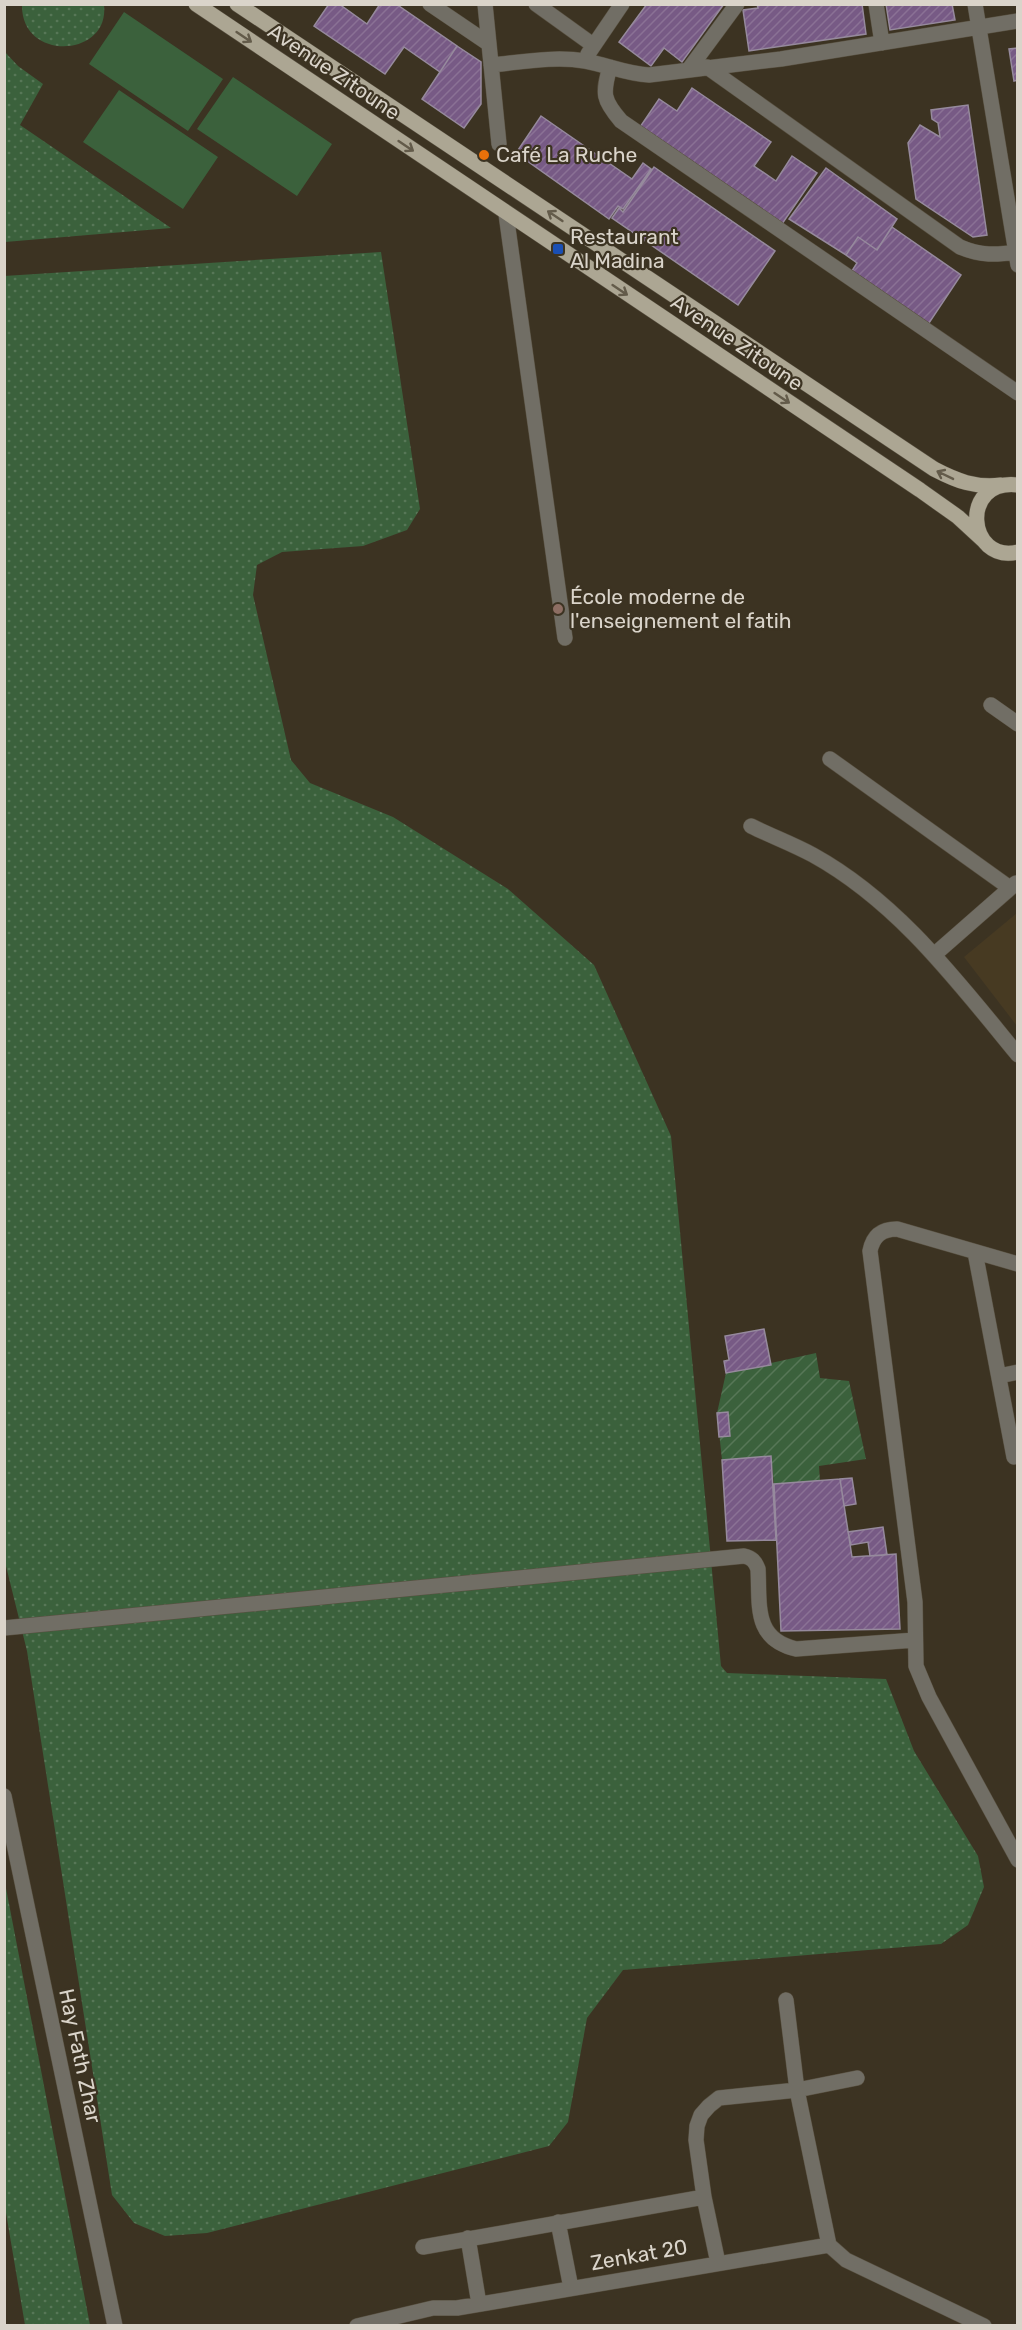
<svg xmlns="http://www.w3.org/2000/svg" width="1022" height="2330" viewBox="0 0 1022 2330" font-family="Rubik,sans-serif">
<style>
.built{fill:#473a22}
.grass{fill:url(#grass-dots)}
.garden{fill:url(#garden-furrows)}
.pitch{fill:#3b613c}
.building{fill:url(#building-hatch);stroke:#968a9d;stroke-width:1.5}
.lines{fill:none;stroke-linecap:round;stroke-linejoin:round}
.minor-casing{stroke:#585040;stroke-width:16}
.major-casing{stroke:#585040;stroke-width:16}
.minor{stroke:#716e65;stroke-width:15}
.major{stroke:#aca693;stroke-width:15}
.oneway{stroke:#635b4a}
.food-dot{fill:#e8710a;stroke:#3c3322;stroke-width:2}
.transit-dot{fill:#1a4fb4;stroke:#3c3322;stroke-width:2}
.education-dot{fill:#8d6e63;stroke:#3c3322;stroke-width:2}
.labels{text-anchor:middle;stroke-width:4.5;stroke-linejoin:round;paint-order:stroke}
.street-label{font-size:21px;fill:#dad4ca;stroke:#3c3322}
.poi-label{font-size:21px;fill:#dad4ca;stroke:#3c3322;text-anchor:start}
</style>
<defs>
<pattern id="grass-dots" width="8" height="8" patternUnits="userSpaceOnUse" patternTransform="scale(1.5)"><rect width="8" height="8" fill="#3b613c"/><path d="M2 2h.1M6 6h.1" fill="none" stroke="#577757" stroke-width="1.8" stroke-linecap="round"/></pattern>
<pattern id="garden-furrows" width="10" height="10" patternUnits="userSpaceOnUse" patternTransform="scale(1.5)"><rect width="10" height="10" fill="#3b613c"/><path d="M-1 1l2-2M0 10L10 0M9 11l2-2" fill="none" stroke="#577757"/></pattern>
<pattern id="building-hatch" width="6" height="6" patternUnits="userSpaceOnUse" patternTransform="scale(1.5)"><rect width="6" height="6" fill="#775a85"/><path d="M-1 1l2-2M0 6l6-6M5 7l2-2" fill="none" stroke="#8a7195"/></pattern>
</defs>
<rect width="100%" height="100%" fill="#3c3322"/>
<!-- built -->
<path class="built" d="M 1017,913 L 1017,1026 L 964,957 Z"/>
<!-- grass -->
<path class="grass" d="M 22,5 L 104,5 C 110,58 21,62 22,5 Z
M 5,52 L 18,66 L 43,84 L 20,125 L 171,228 L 5,242 Z
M 381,252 L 420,509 L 407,530 L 363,546 L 282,552 L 257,565 L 253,595 L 291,760 L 310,783 L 393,817 L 508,889 L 594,965 L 671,1136 L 721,1666 L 727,1673 L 886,1679 L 914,1751 L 978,1856 L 984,1887 L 968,1925 L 941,1944 L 623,1970 L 587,2018 L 568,2122 L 549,2146 L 207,2233 L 165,2236 L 134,2223 L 112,2195 L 27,1651 L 5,1562 L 4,276 Z
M 4,1883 L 5,1883 L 90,2325 L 25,2325 L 5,2207 Z"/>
<!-- garden -->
<path class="garden" d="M 816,1353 L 820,1378 L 849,1381 L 866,1459 L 819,1466 L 820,1481 L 774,1484 L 771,1456 L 722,1460 L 717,1413 L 726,1373 Z"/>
<!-- pitch -->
<path class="pitch" d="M 124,12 L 223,79 L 188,131 L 89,64 Z
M 233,77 L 332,144 L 297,196 L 197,129 Z
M 119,90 L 218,157 L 183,209 L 83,142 Z"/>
<!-- building -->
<path class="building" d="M 329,4 L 339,4 L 367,24 L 380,4 L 396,4 L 457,46 L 440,72 L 404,47 L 385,74 L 314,26 Z
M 647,4 L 724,4 L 682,62 L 664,48 L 651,66 L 619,42 Z
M 757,4 L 862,4 L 866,34 L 749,51 L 743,10 L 758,8 Z
M 886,4 L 952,4 L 955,20 L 890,30 Z
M 457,46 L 481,62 L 481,104 L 464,128 L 422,99 Z
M 1018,48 L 1018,80 L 1014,81 L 1009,49 Z
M 692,88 L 771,142 L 754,166 L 776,181 L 792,156 L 817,173 L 782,224 L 640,127 L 659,99 L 677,111 Z
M 968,105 L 987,235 L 973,237 L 916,199 L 908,143 L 920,125 L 940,137 L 938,123 L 932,119 L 931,110 Z
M 541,116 L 632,179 L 643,163 L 651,169 L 623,209 L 618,206 L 609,219 L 516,153 Z
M 654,167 L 775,251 L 738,305 L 612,218 L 619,208 L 623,212 Z
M 826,168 L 897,219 L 877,250 L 858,237 L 846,255 L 789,219 Z
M 892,227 L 961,275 L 927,326 L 850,274 L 857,263 L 846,255 L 858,237 L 877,250 Z
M 764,1329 L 771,1365 L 726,1373 L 724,1361 L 729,1360 L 725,1336 Z
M 728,1412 L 730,1436 L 719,1437 L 717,1413 Z
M 771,1456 L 776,1540 L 727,1541 L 722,1460 Z
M 852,1478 L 856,1504 L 844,1506 L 840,1479 Z
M 840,1479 L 852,1557 L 896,1554 L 900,1629 L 781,1631 L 774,1484 Z
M 883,1527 L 887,1555 L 870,1556 L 868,1542 L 851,1545 L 848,1532 Z"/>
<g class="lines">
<!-- minor casing -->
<g class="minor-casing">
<path id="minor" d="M 430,4 L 489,44
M 485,4 L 499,144
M 536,4 L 593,45
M 876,4 L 882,43
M 975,4 L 1018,265
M 588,54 L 622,4
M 491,65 C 522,62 555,56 585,61 C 607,65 627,74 649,75 L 781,59 L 1018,21
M 610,67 C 602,94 603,100 621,121 L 1018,393
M 707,67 L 960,247 C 981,256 996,255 1018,252
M 689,69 L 737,4
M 506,214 L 565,638
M 991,705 L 1018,724
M 830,759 L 1010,888
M 751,826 C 771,836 793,844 813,855 C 898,902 957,981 1018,1055
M 935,954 L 1016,883
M 975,1252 L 1014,1457
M 1018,1264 L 897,1229 C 882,1229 873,1236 870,1251 L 915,1602 L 916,1666 L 929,1697 L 1018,1860
M 999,1376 L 1018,1372
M 4,1628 L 744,1556 C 752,1558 755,1561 758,1569 C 760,1605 753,1639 796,1649 L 915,1640
M 4,1796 L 115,2326
M 786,2000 L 797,2090 L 829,2245 L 846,2260 L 984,2326
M 704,2197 L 718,2263
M 558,2222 L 571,2288
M 468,2238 L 479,2304
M 423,2247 L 704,2197 L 696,2140 L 697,2126 L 701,2115 L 709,2106 L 719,2098 L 797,2090 L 857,2078
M 357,2326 L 433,2308 L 457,2308 L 829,2245"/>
</g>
<!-- major casing -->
<g class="major-casing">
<path id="major" d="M 196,4 L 920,490 L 958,517 L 983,540
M 237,4 L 934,469 C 957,481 975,488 1001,485
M 1018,485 C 959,478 967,564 1018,552"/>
</g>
<!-- minor -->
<use href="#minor" class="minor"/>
<!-- major -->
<use href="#major" class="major"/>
</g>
<!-- one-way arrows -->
<defs><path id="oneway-shaft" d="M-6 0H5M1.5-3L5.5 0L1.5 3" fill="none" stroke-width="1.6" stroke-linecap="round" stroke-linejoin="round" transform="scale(1.5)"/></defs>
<g class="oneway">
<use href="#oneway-shaft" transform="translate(244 37) rotate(34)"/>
<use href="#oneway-shaft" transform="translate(406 146) rotate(34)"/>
<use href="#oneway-shaft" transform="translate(555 216) rotate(-146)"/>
<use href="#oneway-shaft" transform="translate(620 290) rotate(34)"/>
<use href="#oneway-shaft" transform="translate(782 398) rotate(34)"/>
<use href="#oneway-shaft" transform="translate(945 475) rotate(-154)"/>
</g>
<!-- markers -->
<circle class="food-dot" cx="484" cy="155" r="6"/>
<rect class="transit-dot" x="552" y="243" width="12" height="12" rx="3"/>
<circle class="education-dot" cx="558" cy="609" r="6"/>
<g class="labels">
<!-- street labels -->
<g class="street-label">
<text transform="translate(334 72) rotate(34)" y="7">Avenue Zitoune</text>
<text transform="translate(737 343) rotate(34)" y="7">Avenue Zitoune</text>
<text transform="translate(80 2056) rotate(78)" y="7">Hay Fath Zhar</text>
<text transform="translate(639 2255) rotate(-10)" y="7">Zenkat 20</text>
</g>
<!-- poi labels -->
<g class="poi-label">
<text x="496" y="162">Café La Ruche</text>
<text x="570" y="244">Restaurant<tspan x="570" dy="24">Al Madina</tspan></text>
<text x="570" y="604">École moderne de<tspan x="570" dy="24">l'enseignement el fatih</tspan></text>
</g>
</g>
<!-- border -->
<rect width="1022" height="2330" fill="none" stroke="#dad4ca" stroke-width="12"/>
</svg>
